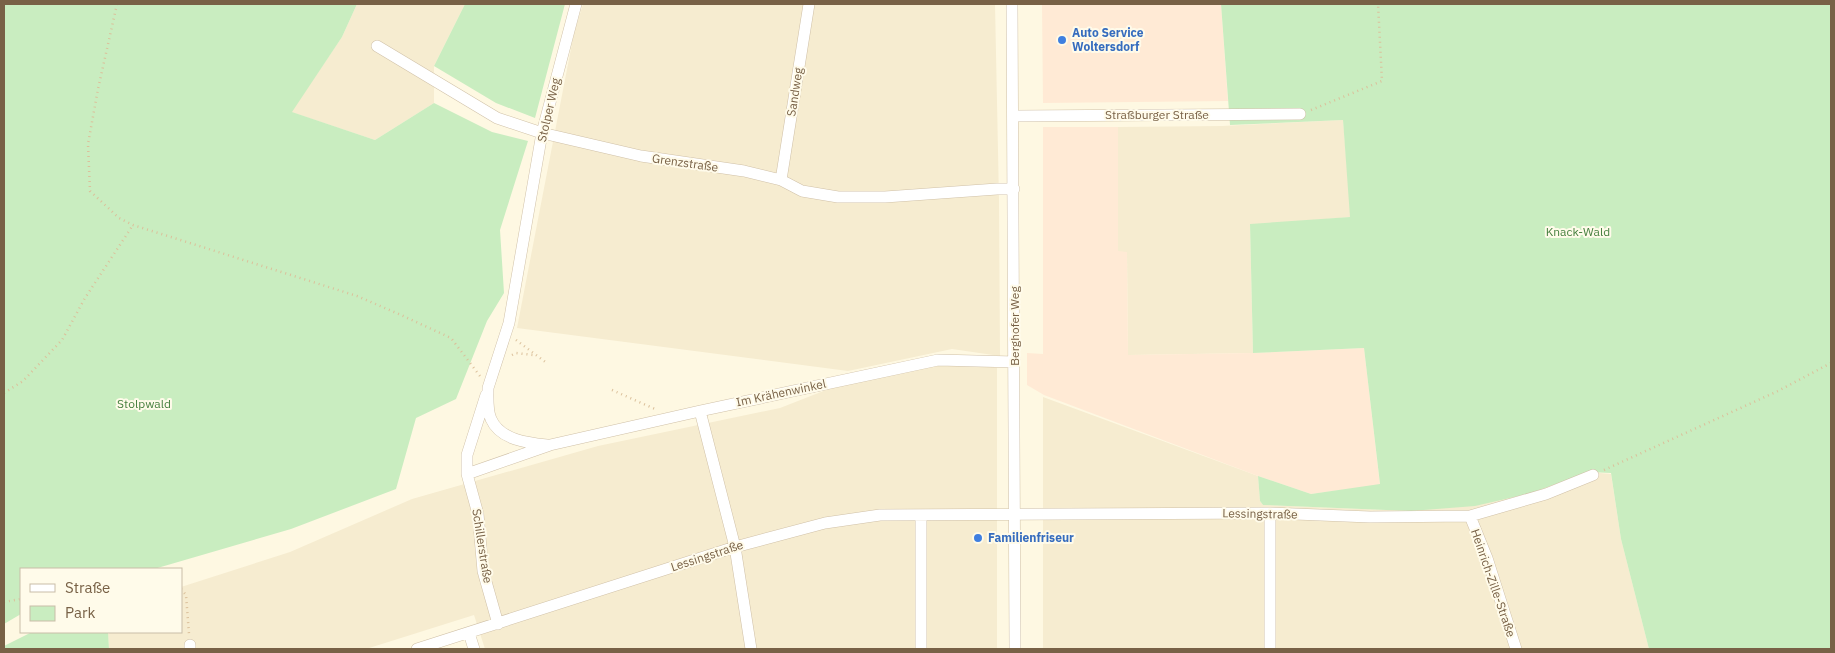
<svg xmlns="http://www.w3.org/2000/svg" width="1835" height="653" viewBox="0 0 1835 653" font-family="'IBM Plex Sans',sans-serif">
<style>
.residential{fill:#f6ecd0}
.commercial{fill:#ffead5}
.green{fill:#c9edc0}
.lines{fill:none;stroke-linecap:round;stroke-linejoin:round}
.street-casing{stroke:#d0c1a8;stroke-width:12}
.path{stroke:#dbc09b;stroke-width:2.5;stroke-dasharray:1 4;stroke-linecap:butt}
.street{stroke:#fff;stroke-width:11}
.shop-dot{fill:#3f7fe0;stroke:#fffbea;stroke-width:2}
.labels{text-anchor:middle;stroke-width:4;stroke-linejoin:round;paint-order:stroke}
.shop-label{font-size:12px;font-weight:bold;fill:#366cbe;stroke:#fffbea;text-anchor:start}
.street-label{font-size:12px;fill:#786146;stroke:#fffbea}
.park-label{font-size:12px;fill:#447f3d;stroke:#fffbea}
</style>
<rect width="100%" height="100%" fill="#fef8e2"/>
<!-- residential -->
<path class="residential" d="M 357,4 L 465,4 L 434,66 L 434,103 L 375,140 L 291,112 L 342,37 Z
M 583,4 L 995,4 L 999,200 L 1000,356 L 952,349 L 848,371 L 517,328 L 574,33 Z
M 1343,120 L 1351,217 L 1250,225 L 1253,353 L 1128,355 L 1127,252 L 1118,252 L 1118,127 L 1222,126 Z
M 951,360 L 981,363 L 997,368 L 997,649 L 485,649 L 474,615 L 366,649 L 109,649 L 108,634 L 112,632 L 181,632 L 181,587 L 290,552 L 412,499 L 598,446 L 780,408 L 849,381 Z
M 1043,397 L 1258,476 L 1260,501 L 1263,505 L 1411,511 L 1531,493 L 1589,472 L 1611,474 L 1621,539 L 1649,649 L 1043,649 Z"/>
<!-- commercial -->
<path class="commercial" d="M 1042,4 L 1221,4 L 1228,101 L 1043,103 Z
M 1043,127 L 1118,127 L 1118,251 L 1127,252 L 1128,355 L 1253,353 L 1364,348 L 1380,485 L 1311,494 L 1258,476 L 1044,395 L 1027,385 L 1027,353 L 1043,354 Z"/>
<!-- green -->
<path class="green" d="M 4,4 L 357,4 L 342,37 L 292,112 L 375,140 L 434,103 L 492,132 L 528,141 L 500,230 L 504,293 L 487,321 L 456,399 L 416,418 L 396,489 L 291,529 L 154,569 L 21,569 L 21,614 L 4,624 Z
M 465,4 L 565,4 L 535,118 L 496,103 L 434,66 Z
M 1221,4 L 1831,4 L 1831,649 L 1649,649 L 1621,539 L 1611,473 L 1589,472 L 1531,493 L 1475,506 L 1411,511 L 1263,505 L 1260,501 L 1258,476 L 1311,494 L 1380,484 L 1364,348 L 1253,353 L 1250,224 L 1350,217 L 1343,120 L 1230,125 Z
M 32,632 L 108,632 L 109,649 L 4,649 L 4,646 Z"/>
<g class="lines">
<!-- street casing -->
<g class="street-casing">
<path id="street" d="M 1012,4 L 1015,649
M 377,46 L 497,118 L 542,133 L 641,156 L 744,171 L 781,180 L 802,191 L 838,197 L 885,197 L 997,189 L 1014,189
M 1014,116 L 1300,114
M 781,180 L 809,4
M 486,395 L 467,455 L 467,474 L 478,514 L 483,571 L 498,624
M 700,411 L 735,547 L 751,649
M 547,445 C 528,443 500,440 491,419 C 487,411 488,397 488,388 L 509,323 L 542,133 L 576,4
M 467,474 L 550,445 L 700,411 L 938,360 L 1015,362
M 1470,516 L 1487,558 L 1516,649
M 469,633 L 474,649
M 190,645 L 190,649
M 417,649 L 735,547 L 825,523 L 880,515 L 1270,513 L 1370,517 L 1470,516 L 1546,494 L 1593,475
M 921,649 L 921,515
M 1270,649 L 1270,513"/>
</g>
<!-- path -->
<path class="path" d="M 117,4 L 98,89 L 88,144 L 90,191 L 119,218 L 133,225 L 357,296 L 401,315 L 451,338 L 480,376
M 1311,110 L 1382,81 L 1378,4
M 516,340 L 548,364
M 512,355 L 516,353 L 533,355
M 612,390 L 655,409
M 4,393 L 23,381 L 62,340 L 85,298 L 133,225
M 1604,470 L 1778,391 L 1831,363
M 181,589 L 186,595 L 189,634
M 4,602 L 21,599"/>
<!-- street -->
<use href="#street" class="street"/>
</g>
<!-- markers -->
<g class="shop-dot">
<circle cx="1062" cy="40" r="5"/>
<circle cx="978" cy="538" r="5"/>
</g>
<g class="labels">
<!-- shop labels -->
<g class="shop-label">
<text x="1072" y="37">Auto Service<tspan x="1072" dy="14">Woltersdorf</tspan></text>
<text x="988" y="542">Familienfriseur</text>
</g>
<!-- street labels -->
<g class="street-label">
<text transform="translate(795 92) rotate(-81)" y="4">Sandweg</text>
<text transform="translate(549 110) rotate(-77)" y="4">Stolper Weg</text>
<text x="1157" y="119">Straßburger Straße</text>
<text transform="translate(685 163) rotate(8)" y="4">Grenzstraße</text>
<text transform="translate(1015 326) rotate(-90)" y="4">Berghofer Weg</text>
<text transform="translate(781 393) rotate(-12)" y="4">Im Krähenwinkel</text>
<text transform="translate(1260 514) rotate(1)" y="4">Lessingstraße</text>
<text transform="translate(482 546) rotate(81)" y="4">Schillerstraße</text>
<text transform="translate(707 556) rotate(-18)" y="4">Lessingstraße</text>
<text transform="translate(1493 583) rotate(71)" y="4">Heinrich-Zille-Straße</text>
</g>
<!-- park labels -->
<g class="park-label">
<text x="1578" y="236">Knack-Wald</text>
<text x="144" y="408">Stolpwald</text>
</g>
</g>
<!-- border -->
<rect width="1835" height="653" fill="none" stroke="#786146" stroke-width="10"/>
<!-- legend -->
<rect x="20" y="568" width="162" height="65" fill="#fffbea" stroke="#c9bda8"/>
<rect x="30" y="584" width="25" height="8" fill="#ffffff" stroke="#c9bda8"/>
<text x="65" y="593" font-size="15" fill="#786146">Straße</text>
<rect x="30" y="606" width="25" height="15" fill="#c9edc0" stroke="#c9bda8"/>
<text x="65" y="618" font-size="15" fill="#786146">Park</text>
</svg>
